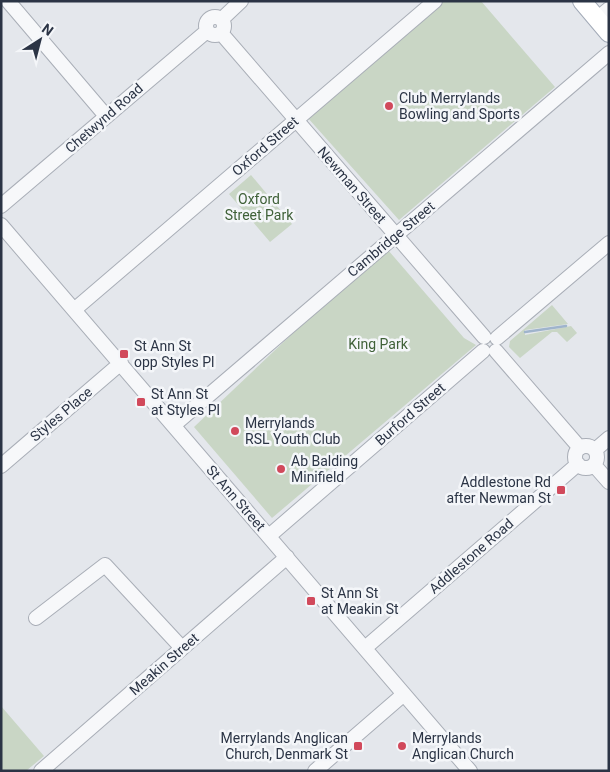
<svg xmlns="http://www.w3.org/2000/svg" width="610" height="772" viewBox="0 0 610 772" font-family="Roboto,sans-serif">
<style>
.green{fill:#c9d6c5}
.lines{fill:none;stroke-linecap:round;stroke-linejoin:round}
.stream{stroke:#9fb4cc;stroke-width:2.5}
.minor-casing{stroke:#a9aeb7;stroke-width:16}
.major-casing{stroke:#a3abb8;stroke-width:20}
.minor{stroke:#f7f8fa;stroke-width:14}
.major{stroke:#fff;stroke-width:18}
.poi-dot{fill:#d1495b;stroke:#f4f6f9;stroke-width:2}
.labels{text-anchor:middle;stroke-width:5;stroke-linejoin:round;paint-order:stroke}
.poi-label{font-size:14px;fill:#2b3445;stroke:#f4f6f9;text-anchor:start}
.street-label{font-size:14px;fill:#2b3445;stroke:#f4f6f9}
.park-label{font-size:14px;fill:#3f6138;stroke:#f4f6f9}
</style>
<rect width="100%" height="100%" fill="#e4e7ec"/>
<!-- green -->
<path class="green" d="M 436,1 L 481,1 L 555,87 L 399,220 L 307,117 Z
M 251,175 L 292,224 L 270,242 L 229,194 Z
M 388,250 L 464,338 L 476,345 L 272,518 L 194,427 L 329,299 Z
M 552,305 L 568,324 L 525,330 L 525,335 L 571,326 L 577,333 L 567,342 L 557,332 L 552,332 L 520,358 L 509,347 L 510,341 Z
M 1,706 L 44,756 L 26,771 L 1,770 Z"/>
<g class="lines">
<!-- stream -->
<path class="stream" d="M 525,332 L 566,326"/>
<!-- minor casing -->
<g class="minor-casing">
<path id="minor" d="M 8,1 L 106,116
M206 26a9 9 0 1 1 18 0a9 9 0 1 1-18 0Z
M 222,19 L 241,1
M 597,19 L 609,9
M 221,33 L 484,337
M 1,206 L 207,31
M 1,225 L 470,771
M 74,310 L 435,1
M 497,338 L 609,243
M 496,351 L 580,448
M 174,425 L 609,53
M575 457a11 11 0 1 1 22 0a11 11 0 1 1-22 0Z
M 595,450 L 609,438
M 594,465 L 609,482
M 1,466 L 121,363
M 269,536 L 483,351
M 36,618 L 105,565 L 182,648
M 365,648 L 578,464
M 41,771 L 287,557
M 315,771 L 404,694"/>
</g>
<!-- major casing -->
<g class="major-casing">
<path id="major" d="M 582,1 L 609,33"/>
</g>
<!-- minor -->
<use href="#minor" class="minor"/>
<!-- major -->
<use href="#major" class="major"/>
</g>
<!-- markers -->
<g class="poi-dot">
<circle cx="389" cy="106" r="5"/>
<rect x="119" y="349" width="10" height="10" rx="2.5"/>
<rect x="136" y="397" width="10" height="10" rx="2.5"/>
<circle cx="235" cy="431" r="5"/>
<circle cx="281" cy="469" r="5"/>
<rect x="556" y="485" width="10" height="10" rx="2.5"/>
<rect x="306" y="596" width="10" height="10" rx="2.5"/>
<rect x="353" y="741" width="10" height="10" rx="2.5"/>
<circle cx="402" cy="746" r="5"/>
</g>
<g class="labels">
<!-- poi labels -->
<g class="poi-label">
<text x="399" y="103">Club Merrylands<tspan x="399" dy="16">Bowling and Sports</tspan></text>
<text x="134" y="351">St Ann St<tspan x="134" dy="16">opp Styles Pl</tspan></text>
<text x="151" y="399">St Ann St<tspan x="151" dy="16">at Styles Pl</tspan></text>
<text x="245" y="428">Merrylands<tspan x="245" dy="16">RSL Youth Club</tspan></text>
<text x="291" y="466">Ab Balding<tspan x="291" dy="16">Minifield</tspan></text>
<text x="551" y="487" text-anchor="end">Addlestone Rd<tspan x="551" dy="16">after Newman St</tspan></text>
<text x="321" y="598">St Ann St<tspan x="321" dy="16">at Meakin St</tspan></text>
<text x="348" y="743" text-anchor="end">Merrylands Anglican<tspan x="348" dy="16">Church, Denmark St</tspan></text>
<text x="412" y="743">Merrylands<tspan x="412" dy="16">Anglican Church</tspan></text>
</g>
<!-- street labels -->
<g class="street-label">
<text transform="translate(104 118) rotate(-41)" y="5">Chetwynd Road</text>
<text transform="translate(265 146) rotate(-41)" y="5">Oxford Street</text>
<text transform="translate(352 185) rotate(49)" y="5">Newman Street</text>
<text transform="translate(391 239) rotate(-40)" y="5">Cambridge Street</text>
<text transform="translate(61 414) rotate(-40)" y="5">Styles Place</text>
<text transform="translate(410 414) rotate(-41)" y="5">Burford Street</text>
<text transform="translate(236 498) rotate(49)" y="5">St Ann Street</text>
<text transform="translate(471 556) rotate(-41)" y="5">Addlestone Road</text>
<text transform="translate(164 664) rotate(-41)" y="5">Meakin Street</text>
</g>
<!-- park labels -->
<g class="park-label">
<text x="259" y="204">Oxford<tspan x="259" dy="16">Street Park</tspan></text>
<text x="378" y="349">King Park</text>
</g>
</g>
<!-- border -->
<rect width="610" height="772" fill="none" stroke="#2b3445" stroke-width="5"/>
<!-- north arrow -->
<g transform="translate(40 40) rotate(36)" stroke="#f4f6f9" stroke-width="4" paint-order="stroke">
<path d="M0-4L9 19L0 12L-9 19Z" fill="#2b3445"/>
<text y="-8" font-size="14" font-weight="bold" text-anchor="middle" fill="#2b3445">N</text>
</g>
</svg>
